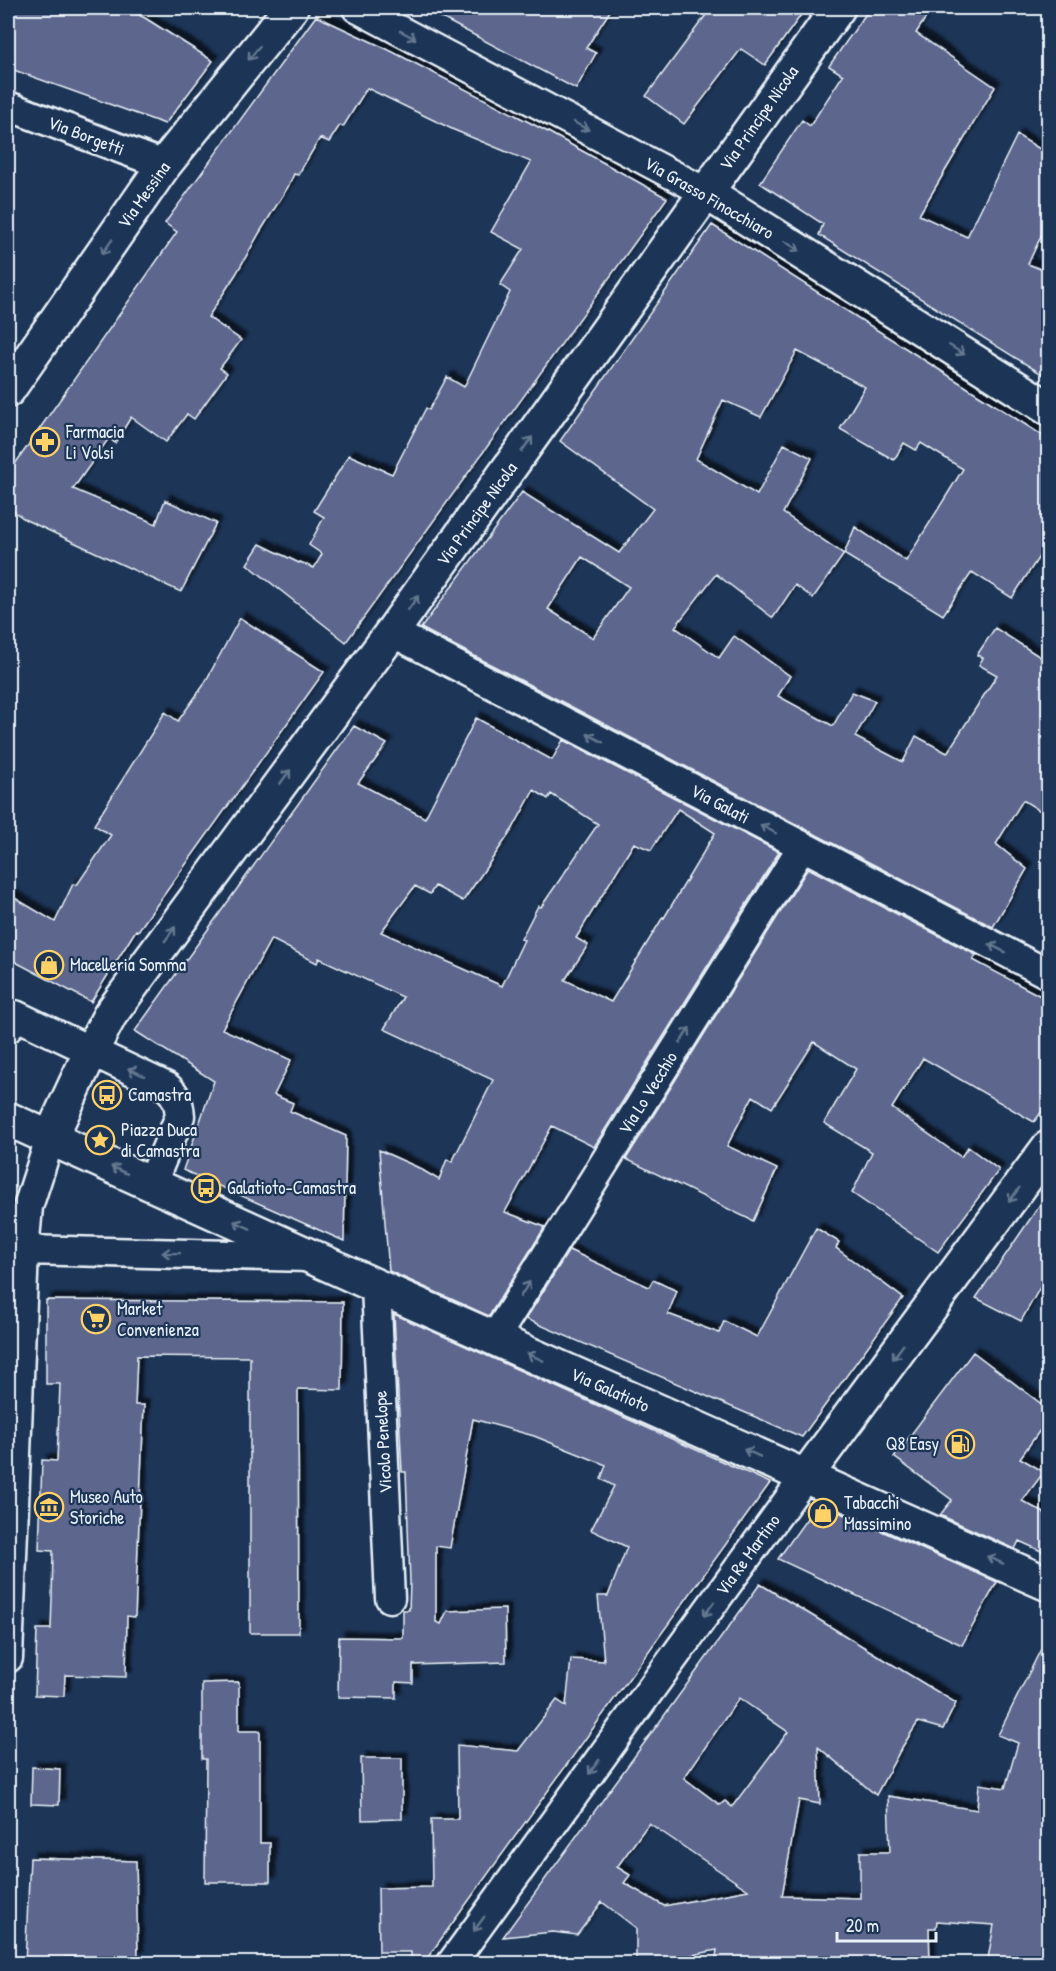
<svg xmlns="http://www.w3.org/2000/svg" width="1056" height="1971" viewBox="0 0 1056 1971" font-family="'Patrick Hand',sans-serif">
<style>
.building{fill:#5d668d;stroke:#e8f1f8;stroke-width:1.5;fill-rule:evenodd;filter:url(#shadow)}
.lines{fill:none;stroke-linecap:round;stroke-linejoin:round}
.minor-casing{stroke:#e8f1f8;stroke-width:33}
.tertiary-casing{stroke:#e8f1f8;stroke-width:38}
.secondary-casing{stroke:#e8f1f8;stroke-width:38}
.minor{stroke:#1d3557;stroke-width:28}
.tertiary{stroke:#1d3557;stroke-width:33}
.secondary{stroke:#1d3557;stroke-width:33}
.oneway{stroke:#64778f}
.labels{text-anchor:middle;stroke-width:4.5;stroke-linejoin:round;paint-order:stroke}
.street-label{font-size:18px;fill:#e8f1f8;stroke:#1d3557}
.poi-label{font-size:18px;fill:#e8f1f8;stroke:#1d3557;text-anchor:start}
</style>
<defs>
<filter id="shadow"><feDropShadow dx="5.5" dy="-5.5" stdDeviation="1.5" flood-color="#0009"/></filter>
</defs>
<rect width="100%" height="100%" fill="#1d3557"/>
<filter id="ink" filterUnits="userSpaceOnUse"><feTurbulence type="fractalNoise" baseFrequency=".0167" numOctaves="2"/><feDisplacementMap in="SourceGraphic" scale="12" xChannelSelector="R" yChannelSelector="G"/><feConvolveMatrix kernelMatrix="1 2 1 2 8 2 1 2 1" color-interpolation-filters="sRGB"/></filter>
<g filter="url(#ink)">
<!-- building -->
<path class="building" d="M 8,8 L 125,8 L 145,18 L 213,61 L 165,124 L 8,68 Z
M 423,8 L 612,8 L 586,48 L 596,53 L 576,89 Z
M 711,8 L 806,8 L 765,65 L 741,49 L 684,124 L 646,96 Z
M 870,8 L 932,8 L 916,33 L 995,87 L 919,215 L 967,237 L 1017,135 L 1048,154 L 1048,221 L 1028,264 L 1048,272 L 1048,378 L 819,235 L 823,224 L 760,183 L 802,120 L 810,126 L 843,75 L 829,66 Z
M 316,16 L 391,51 L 548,132 L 667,198 L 346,642 L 247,564 L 260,544 L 299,563 L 300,562 L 314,568 L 322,554 L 309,545 L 324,517 L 314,511 L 349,455 L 392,474 L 426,408 L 429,410 L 447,377 L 464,387 L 510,292 L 500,285 L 523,249 L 491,232 L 531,162 L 454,130 L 367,88 L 343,127 L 340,125 L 329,142 L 320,138 L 298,175 L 294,174 L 288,187 L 260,232 L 236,274 L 208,317 L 241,340 L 220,368 L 227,373 L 194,419 L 187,414 L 166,442 L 131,417 L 115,443 L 109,438 L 73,489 L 156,524 L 165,500 L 216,523 L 181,592 L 26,520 L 8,507 L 8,474 L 177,232 L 165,223 Z
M 712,225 L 1048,439 L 1048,543 L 1012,598 L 972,572 L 943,615 L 844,554 L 813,598 L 795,585 L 773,618 L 716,574 L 675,627 L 719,658 L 734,636 L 790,676 L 778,696 L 833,726 L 852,692 L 875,701 L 855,737 L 903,762 L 916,736 L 947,753 L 997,675 L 979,665 L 983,658 L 977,655 L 995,628 L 1048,662 L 1048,816 L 1023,800 L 996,844 L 1027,869 L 993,927 L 421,628 L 522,492 L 619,553 L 653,509 L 560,441 ZM 797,351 L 865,387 L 840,429 L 894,460 L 904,443 L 916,450 L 921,443 L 963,469 L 906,561 L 855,527 L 844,554 L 783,513 L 812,458 L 784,444 L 757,495 L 696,459 L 723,400 L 761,417 ZM 582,557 L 629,587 L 593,638 L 548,609 Z
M 240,618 L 324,672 L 138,931 L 136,930 L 91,1002 L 8,958 L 8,894 L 55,922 L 73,884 L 77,885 L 111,835 L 94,825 L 165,712 L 178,721 L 203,686 Z
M 476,718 L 552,760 L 563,740 L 779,852 L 594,1147 L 552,1126 L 505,1212 L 545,1227 L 489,1316 L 389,1271 L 379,1150 L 417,1167 L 439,1180 L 447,1159 L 452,1162 L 493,1080 L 384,1029 L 403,997 L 319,958 L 317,963 L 271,939 L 222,1029 L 291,1060 L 274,1095 L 293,1103 L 290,1111 L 346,1136 L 344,1241 L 183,1170 L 214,1081 L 135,1031 L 354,726 L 387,744 L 358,783 L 425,818 ZM 534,790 L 548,799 L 551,794 L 598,824 L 541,907 L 538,906 L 521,939 L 524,940 L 502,986 L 381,932 L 415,886 L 430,894 L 435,886 L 463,901 L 512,830 ZM 678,809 L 715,833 L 664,918 L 663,917 L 611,1002 L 565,980 L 588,945 L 576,938 L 634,843 L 651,850 Z
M 808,868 L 976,955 L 973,960 L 1048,1000 L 1048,1103 L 1034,1122 L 923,1058 L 892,1108 L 961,1157 L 968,1147 L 999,1170 L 938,1252 L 852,1193 L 872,1152 L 824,1123 L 856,1069 L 814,1042 L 772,1108 L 753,1096 L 727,1146 L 777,1169 L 753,1221 L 626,1159 Z
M 1048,1193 L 1048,1273 L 1021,1321 L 976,1298 Z
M 816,1228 L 839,1242 L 836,1248 L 903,1298 L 802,1437 L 526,1319 L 569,1250 L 649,1287 L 653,1280 L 677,1291 L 668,1314 L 719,1333 L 724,1321 L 757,1337 Z
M 46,1300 L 343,1302 L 342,1390 L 298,1389 L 299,1633 L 250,1633 L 250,1357 L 137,1356 L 135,1405 L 144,1405 L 135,1617 L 127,1616 L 126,1677 L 65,1675 L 64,1696 L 35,1695 L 37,1629 L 51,1629 L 52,1598 L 53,1551 L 39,1550 L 42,1460 L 57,1461 L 60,1384 L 46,1384 Z
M 394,1314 L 770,1483 L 423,1964 L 411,1964 L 411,1952 L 379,1952 L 378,1888 L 432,1887 L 431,1819 L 458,1819 L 457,1745 L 518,1751 L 557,1700 L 566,1706 L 571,1659 L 604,1661 L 598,1596 L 608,1596 L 627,1547 L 591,1530 L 614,1486 L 601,1479 L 606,1465 L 534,1436 L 473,1419 L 450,1548 L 436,1546 L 436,1622 L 441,1624 L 447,1611 L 505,1609 L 506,1662 L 413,1665 L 413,1683 L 396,1682 L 396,1698 L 338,1697 L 339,1637 L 403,1638 L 403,1610 L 409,1610 L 410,1582 L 406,1472 L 402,1472 Z
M 973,1352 L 1048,1409 L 1048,1419 L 1020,1458 L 1044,1472 L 1022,1501 L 1048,1515 L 1048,1554 L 1019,1541 L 1015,1549 L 940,1515 L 952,1500 L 894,1457 Z
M 818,1503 L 997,1582 L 962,1645 L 778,1559 Z
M 760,1584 L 956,1703 L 943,1729 L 918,1722 L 901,1749 L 876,1795 L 818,1747 L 820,1804 L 799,1800 L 782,1896 L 860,1898 L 860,1852 L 890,1852 L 888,1796 L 977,1810 L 979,1784 L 1005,1788 L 1018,1743 L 998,1735 L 1048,1635 L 1048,1943 L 1042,1964 L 987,1964 L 994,1925 L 937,1921 L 936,1928 L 929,1928 L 930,1964 L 715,1964 L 717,1950 L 662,1961 L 662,1964 L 636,1964 L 636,1928 L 602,1902 L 577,1935 L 553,1932 L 503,1937 ZM 739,1698 L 788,1732 L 732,1807 L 725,1801 L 720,1805 L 684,1778 ZM 649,1823 L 690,1851 L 748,1890 L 664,1906 L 624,1883 L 630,1875 L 617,1867 Z
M 239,1682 L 239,1731 L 260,1731 L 260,1843 L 270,1843 L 270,1882 L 205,1882 L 206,1759 L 202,1759 L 202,1683 Z
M 361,1758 L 402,1758 L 402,1819 L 362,1820 Z
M 32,1767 L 60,1769 L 59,1805 L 31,1804 Z
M 30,1858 L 136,1861 L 138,1957 L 65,1957 L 65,1964 L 25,1964 Z"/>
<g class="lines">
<!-- minor casing -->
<g class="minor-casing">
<path id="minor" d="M 357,8 L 707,193
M 8,106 L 164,165
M 392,632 L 1048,974
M 8,1028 L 15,1015 L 167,1087 C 177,1095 179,1104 180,1116 L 151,1185
M 24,1250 L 309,1257
M 376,1286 L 390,1598
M 494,1339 L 802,847
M 8,1658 L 24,1250 L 28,1207 L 50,1139
M 451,1964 L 805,1477"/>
</g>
<!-- tertiary casing -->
<g class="tertiary-casing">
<path id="tertiary" d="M 805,1477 L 1048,1148"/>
</g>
<!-- secondary casing -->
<g class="secondary-casing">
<path id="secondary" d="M 707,193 L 1048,408
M 8,390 L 164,165 L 291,8
M 8,1119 L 376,1286 L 1048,1584
M 50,1139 L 91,1051 L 110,1015 L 392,632 L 838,8"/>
</g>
<!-- minor -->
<use href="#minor" class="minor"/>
<!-- tertiary -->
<use href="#tertiary" class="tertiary"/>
<!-- secondary -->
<use href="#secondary" class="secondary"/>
</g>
<!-- one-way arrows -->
<defs><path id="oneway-shaft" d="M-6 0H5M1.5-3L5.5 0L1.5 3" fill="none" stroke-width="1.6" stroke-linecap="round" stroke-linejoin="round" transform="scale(1.5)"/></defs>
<g class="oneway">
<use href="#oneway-shaft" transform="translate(408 35) rotate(28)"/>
<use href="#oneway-shaft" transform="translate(254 53) rotate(129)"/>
<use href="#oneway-shaft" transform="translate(581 126) rotate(28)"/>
<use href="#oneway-shaft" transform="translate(792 246) rotate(32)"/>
<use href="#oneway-shaft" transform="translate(107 247) rotate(125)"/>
<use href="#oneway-shaft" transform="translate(957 350) rotate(32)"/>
<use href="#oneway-shaft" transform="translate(527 444) rotate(-54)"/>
<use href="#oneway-shaft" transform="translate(413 603) rotate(-54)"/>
<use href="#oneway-shaft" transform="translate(595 738) rotate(-152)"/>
<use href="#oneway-shaft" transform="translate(285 777) rotate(-54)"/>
<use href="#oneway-shaft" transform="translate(768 829) rotate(-152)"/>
<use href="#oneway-shaft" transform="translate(170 934) rotate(-54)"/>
<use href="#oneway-shaft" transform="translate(997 948) rotate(-153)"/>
<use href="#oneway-shaft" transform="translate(685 1035) rotate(-58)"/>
<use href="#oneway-shaft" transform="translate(136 1072) rotate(-155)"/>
<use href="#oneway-shaft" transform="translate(119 1170) rotate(-155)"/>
<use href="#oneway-shaft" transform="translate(1014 1195) rotate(126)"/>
<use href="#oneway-shaft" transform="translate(242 1225) rotate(-156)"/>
<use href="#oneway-shaft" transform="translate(171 1253) rotate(-179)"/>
<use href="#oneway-shaft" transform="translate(525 1289) rotate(-58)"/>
<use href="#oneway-shaft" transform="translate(898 1352) rotate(126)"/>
<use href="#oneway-shaft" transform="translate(535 1357) rotate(-156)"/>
<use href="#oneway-shaft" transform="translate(752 1453) rotate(-156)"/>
<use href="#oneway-shaft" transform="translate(995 1560) rotate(-156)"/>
<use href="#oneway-shaft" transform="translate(709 1609) rotate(126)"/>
<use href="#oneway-shaft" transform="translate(594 1767) rotate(126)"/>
<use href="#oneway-shaft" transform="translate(479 1924) rotate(126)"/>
</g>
</g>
<!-- icons -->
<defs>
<g id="pharmacy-ring" transform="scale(1.5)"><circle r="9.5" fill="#1d3557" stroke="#ffd166" stroke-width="1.5"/><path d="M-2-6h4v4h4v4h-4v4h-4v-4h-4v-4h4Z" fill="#ffd166"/></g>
<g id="shop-ring" transform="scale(1.5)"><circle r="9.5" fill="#1d3557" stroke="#ffd166" stroke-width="1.5"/><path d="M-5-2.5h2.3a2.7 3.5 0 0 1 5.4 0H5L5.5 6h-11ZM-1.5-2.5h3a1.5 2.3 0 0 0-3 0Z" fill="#ffd166"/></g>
<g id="bus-ring" transform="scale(1.5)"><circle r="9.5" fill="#1d3557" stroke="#ffd166" stroke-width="1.5"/><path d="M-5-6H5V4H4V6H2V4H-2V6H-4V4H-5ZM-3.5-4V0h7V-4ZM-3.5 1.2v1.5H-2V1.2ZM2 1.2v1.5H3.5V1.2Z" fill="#ffd166"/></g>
<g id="sight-ring" transform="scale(1.5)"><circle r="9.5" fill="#1d3557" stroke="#ffd166" stroke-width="1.5"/><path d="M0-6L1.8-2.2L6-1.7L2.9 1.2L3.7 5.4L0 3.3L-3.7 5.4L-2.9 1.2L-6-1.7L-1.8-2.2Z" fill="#ffd166"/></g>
<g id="supermarket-ring" transform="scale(1.5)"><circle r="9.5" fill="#1d3557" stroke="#ffd166" stroke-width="1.5"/><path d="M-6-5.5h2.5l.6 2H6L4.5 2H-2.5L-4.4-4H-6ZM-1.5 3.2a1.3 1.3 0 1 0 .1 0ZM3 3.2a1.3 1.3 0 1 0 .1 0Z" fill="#ffd166"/></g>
<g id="fuel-ring" transform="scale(1.5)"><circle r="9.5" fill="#1d3557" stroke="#ffd166" stroke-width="1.5"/><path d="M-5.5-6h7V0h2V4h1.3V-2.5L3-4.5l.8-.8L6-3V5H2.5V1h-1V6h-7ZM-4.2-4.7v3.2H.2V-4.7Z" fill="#ffd166"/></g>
<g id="museum-ring" transform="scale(1.5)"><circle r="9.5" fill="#1d3557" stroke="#ffd166" stroke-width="1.5"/><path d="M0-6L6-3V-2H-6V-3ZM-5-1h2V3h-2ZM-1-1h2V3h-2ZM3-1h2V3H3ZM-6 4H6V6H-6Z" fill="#ffd166"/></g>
</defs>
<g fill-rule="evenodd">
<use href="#pharmacy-ring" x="45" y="442"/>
<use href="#shop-ring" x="49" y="965"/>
<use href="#bus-ring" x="107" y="1095"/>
<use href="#sight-ring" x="100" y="1140"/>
<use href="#bus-ring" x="206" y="1188"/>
<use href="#supermarket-ring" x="96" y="1319"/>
<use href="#fuel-ring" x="960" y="1444"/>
<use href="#museum-ring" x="49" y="1507"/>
<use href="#shop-ring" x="823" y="1513"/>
</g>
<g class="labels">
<!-- street labels -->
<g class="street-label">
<text transform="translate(759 118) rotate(-55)" y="6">Via Principe Nicola</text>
<text transform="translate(86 136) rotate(21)" y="6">Via Borgetti</text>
<text transform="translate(144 195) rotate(-55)" y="6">Via Messina</text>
<text transform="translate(709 198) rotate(30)" y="6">Via Grasso Finocchiaro</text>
<text transform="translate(477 514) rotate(-54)" y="6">Via Principe Nicola</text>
<text transform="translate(720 804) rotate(28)" y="6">Via Galati</text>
<text transform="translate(648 1093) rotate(-58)" y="6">Via Lo Vecchio</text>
<text transform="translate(610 1390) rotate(24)" y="6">Via Galatioto</text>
<text transform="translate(383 1442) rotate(-93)" y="6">Vicolo Penelope</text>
<text transform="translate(748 1555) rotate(-54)" y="6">Via Re Martino</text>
</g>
<!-- poi labels -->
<g class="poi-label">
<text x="66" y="438">Farmacia<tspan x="66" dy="21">Li Volsi</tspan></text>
<text x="70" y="971">Macelleria Somma</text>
<text x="128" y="1101">Camastra</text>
<text x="121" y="1136">Piazza Duca<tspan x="121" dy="21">di Camastra</tspan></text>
<text x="227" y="1194">Galatioto-Camastra</text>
<text x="117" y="1315">Market<tspan x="117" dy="21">Convenienza</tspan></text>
<text x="939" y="1450" text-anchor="end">Q8 Easy</text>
<text x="70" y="1503">Museo Auto<tspan x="70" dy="21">Storiche</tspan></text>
<text x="844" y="1509">Tabacchi<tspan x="844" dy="21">Massimino</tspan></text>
</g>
</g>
<!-- margin -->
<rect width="1056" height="1971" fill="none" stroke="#1d3557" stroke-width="30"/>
<rect x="15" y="15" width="1026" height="1941" fill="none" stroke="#e8f1f8" stroke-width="2" filter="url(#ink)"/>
<!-- scale -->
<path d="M837 1932v9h99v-9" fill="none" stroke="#e8f1f8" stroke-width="3"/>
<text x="846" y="1932" font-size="18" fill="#e8f1f8" stroke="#1d3557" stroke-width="4.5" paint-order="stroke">20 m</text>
</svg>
